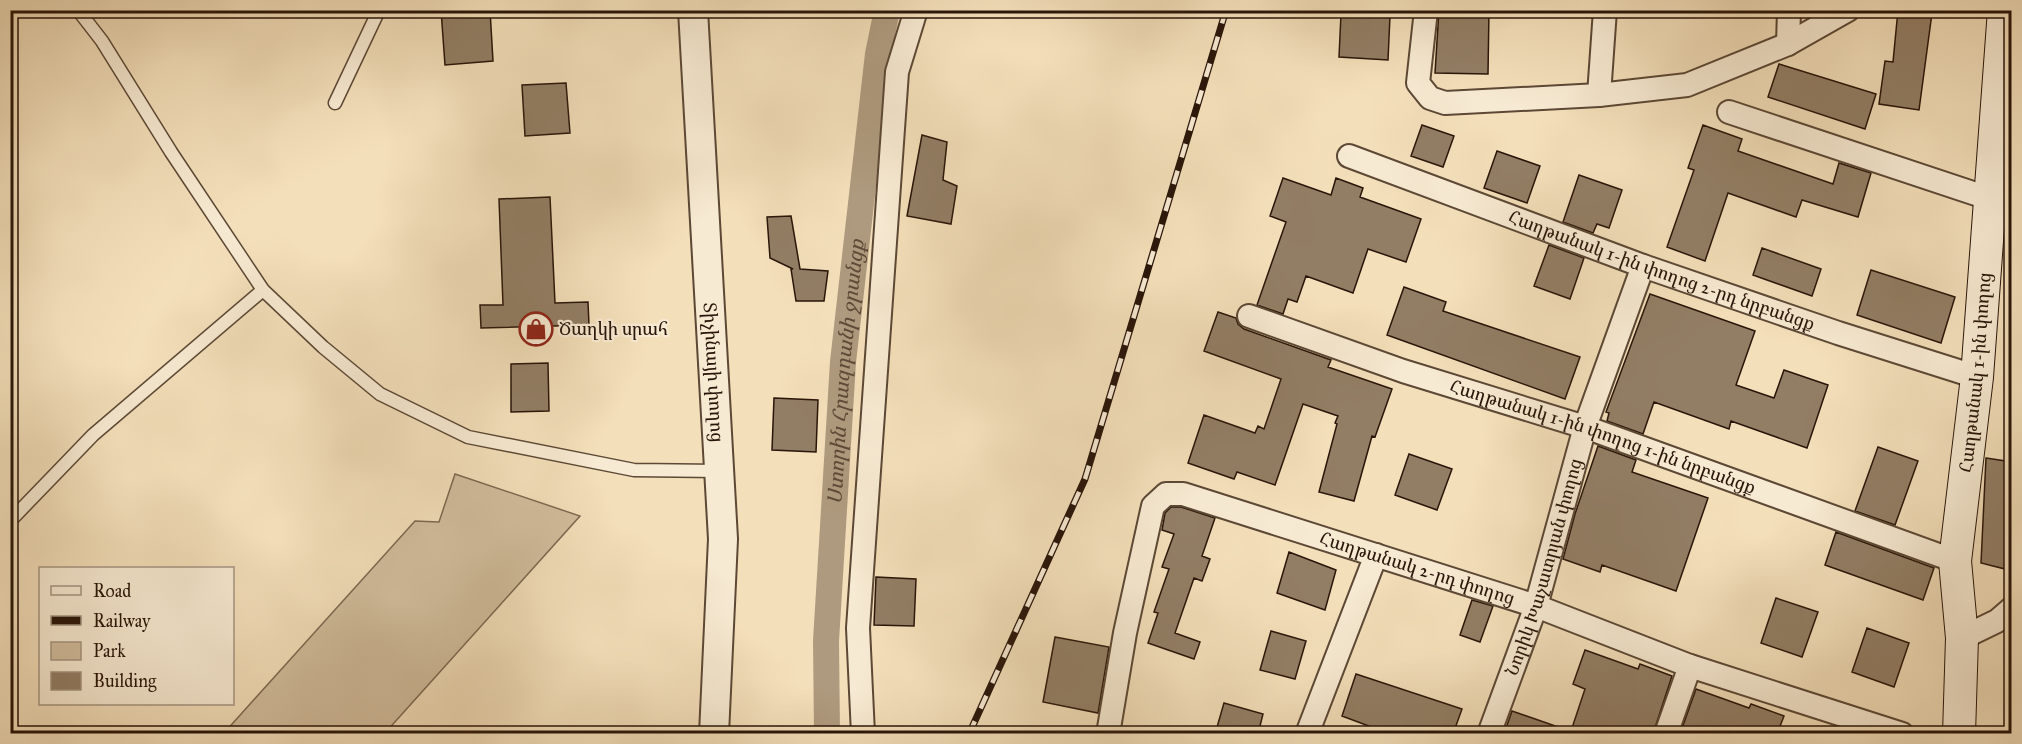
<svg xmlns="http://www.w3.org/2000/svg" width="2022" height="744" viewBox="0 0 2022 744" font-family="'IM FELL Great Primer','Noto Serif Armenian',serif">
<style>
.green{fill:#d1bd9c;stroke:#7d6952;stroke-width:1.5}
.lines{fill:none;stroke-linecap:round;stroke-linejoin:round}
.canal{stroke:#ae9a7e;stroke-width:26}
.building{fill:#927e65;stroke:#291509;stroke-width:1.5}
.service-casing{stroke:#5c4835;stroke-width:15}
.minor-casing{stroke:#5c4835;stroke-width:26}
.tertiary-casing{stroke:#5c4835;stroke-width:32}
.secondary-casing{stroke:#291509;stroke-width:34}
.service{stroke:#f7ead2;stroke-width:12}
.minor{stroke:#f7ead2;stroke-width:22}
.tertiary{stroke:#f7ead2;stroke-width:28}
.secondary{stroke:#f7ead2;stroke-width:32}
.rail-casing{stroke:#291509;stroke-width:7}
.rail{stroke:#f7ead2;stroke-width:4.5;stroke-dasharray:14;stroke-linecap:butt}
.labels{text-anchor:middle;stroke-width:4.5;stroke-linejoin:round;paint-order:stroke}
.street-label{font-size:18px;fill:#291509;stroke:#f7ead2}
.poi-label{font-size:18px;fill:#291509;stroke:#f7ead2;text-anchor:start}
.water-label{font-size:20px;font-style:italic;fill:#5e4a38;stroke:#f7ead2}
</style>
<rect width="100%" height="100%" fill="#f3dfba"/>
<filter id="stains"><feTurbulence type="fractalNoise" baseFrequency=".00333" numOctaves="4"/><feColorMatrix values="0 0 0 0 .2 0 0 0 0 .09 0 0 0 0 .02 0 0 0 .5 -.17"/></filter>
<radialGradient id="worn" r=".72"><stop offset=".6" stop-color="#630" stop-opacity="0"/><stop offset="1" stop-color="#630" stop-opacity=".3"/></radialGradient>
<!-- green -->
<path class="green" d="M 455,474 L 580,516 L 385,733 L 224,733 L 415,521 L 439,522 Z"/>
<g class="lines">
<!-- canal -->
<path class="canal" id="s1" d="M 827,734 L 826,641 L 843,362 L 878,54 L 887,10"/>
</g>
<!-- building -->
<path class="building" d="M 441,10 L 490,10 L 493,61 L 445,65 Z
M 1439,10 L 1489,10 L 1488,74 L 1435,73 Z
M 1898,10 L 1932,13 L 1919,110 L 1879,104 L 1885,61 L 1893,62 Z
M 1341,14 L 1390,16 L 1388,60 L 1339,57 Z
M 1779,64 L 1876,94 L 1865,129 L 1768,97 Z
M 566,83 L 570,133 L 525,136 L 522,85 Z
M 1422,125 L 1454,136 L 1443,167 L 1411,156 Z
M 1703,125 L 1742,139 L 1738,151 L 1833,184 L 1839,163 L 1871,173 L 1858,217 L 1802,200 L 1796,217 L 1728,193 L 1705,261 L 1667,247 L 1694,170 L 1688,168 Z
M 922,135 L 947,142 L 943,180 L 957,186 L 951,224 L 907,216 Z
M 1497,151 L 1540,166 L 1527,203 L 1484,188 Z
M 1579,175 L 1622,190 L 1609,228 L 1597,224 L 1593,233 L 1563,222 Z
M 1283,178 L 1331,195 L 1336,178 L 1363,188 L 1360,197 L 1421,219 L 1406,262 L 1368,249 L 1353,293 L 1306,276 L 1297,302 L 1288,299 L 1283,314 L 1257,305 L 1286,222 L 1270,216 Z
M 550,197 L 555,303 L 588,302 L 589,325 L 481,328 L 480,305 L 503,305 L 499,199 Z
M 791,216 L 800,269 L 828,271 L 824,301 L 796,301 L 791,269 L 793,269 L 770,258 L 767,217 Z
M 1549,245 L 1584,258 L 1570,299 L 1534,286 Z
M 1762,248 L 1821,269 L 1812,296 L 1753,275 Z
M 1871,270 L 1955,297 L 1941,343 L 1857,315 Z
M 1404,287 L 1446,302 L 1443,311 L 1580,357 L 1565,399 L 1387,335 Z
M 1650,294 L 1755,331 L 1736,385 L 1774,398 L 1784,370 L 1828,385 L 1807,448 L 1731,421 L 1729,429 L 1654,402 L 1643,434 L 1607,421 L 1609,413 L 1606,412 Z
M 1218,312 L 1236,318 L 1238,324 L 1244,329 L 1331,360 L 1328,367 L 1392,389 L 1375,437 L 1372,436 L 1354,501 L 1319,492 L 1337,424 L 1335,423 L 1338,416 L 1303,404 L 1275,485 L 1237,472 L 1234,479 L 1188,463 L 1204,415 L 1255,433 L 1258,426 L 1264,429 L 1281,379 L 1204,351 Z
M 548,363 L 549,411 L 511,412 L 511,364 Z
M 774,398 L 818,400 L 816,452 L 772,450 Z
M 1598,446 L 1636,460 L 1632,472 L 1708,498 L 1676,591 L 1602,565 L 1600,572 L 1563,559 L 1575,514 Z
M 1878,447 L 1918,461 L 1895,525 L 1855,511 Z
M 1409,454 L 1452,469 L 1437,510 L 1395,495 Z
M 1986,458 L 2012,462 L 2012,551 L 2005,569 L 1981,563 Z
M 1171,507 L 1181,507 L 1215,518 L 1202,556 L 1210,559 L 1202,581 L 1194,578 L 1175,633 L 1200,642 L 1194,659 L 1148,643 L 1158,613 L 1154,612 L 1169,569 L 1162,567 L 1174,534 L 1162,530 L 1165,513 Z
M 1836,532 L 1934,568 L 1923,600 L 1825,565 Z
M 1289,552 L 1336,570 L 1325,610 L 1277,593 Z
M 876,577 L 916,579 L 914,626 L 874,625 Z
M 1776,598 L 1818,612 L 1802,657 L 1761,643 Z
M 1472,600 L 1493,606 L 1480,642 L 1460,635 Z
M 1867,628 L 1909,643 L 1894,687 L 1852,672 Z
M 1271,631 L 1306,641 L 1295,679 L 1260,670 Z
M 1055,637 L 1109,647 L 1098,713 L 1043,702 Z
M 1585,650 L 1638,669 L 1640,664 L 1672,676 L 1653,734 L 1589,734 L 1572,728 L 1585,689 L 1573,684 Z
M 1356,674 L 1462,709 L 1453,734 L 1390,734 L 1342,716 Z
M 1696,689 L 1749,708 L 1751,704 L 1784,716 L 1777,734 L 1680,734 Z
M 1224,703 L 1263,714 L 1258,734 L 1215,734 Z
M 1512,711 L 1567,730 L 1567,734 L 1504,734 Z"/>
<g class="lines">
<!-- service casing -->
<g class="service-casing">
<path id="service" d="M 78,10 L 102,41 L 171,152 L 263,290 L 323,347 L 380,394 L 468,437 L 634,470 L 719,471
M 335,103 L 379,10
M 10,521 L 93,435 L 263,290"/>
</g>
<!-- minor casing -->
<g class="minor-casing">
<g id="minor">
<path d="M 1426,10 L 1418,83 L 1430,98 L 1445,103 L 1599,95 L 1687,85 L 1788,44 L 1848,10"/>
<path d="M 1788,44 L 1789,10"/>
<path d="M 1599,95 L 1605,10"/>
<path d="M 1729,112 L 1991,199"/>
<path id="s2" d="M 1349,156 L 1643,266 L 1838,333 L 1977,377"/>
<path id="s3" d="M 1249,316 L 1403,371 L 1585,427 L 1955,561"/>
<path d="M 1962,638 L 1997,621 L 2012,608"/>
<path d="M 863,734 L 858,628 L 885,242 L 897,72 L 916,10"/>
<path id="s4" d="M 1108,734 L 1125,633 L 1153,506 L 1166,494 L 1183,494 L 1536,606 L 1690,666 L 1902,734"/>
<path d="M 1307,734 L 1376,555"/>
<path id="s5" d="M 1489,734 L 1536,606 L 1585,427 L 1643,266"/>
<path d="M 1666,734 L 1690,666"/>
</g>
</g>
<!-- tertiary casing -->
<g class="tertiary-casing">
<g id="tertiary">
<path id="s6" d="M 693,10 L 723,539 L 714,734"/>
</g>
</g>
<!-- secondary casing -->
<g class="secondary-casing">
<g id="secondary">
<path id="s7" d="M 1959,734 L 1962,638 L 1955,561 L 1977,377 L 2004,10"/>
</g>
</g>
<!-- service -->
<use href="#service" class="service"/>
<!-- minor -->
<use href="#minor" class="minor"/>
<!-- tertiary -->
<use href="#tertiary" class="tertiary"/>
<!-- secondary -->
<use href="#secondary" class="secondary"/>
<!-- rail casing -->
<g class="rail-casing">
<path id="rail" d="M 969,734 L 1085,479 L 1226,10"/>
</g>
<!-- rail -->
<use href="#rail" class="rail"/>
</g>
<!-- icons -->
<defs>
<g id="shop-ring" transform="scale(1.725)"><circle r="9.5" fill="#f7ead2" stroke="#8f2418" stroke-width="1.5"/><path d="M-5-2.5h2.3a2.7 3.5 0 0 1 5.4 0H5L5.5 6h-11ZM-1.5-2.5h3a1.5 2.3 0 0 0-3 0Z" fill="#8f2418"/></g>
</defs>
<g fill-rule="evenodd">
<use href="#shop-ring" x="536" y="329"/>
</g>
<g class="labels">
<!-- street labels -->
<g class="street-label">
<text dy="6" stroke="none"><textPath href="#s2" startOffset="333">Հաղթանակ 1-ին փողոց 2-րդ նրբանցք</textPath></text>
<text dy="6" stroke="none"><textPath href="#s6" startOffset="363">Տիչինայի փողոց</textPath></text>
<text dy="6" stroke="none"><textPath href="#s7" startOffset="363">Հաղթանակ 1-ին փողոց</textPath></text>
<text dy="6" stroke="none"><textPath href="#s3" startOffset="374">Հաղթանակ 1-ին փողոց 1-ին նրբանցք</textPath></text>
<text dy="6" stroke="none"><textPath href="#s4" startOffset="513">Հաղթանակ 2-րդ փողոց</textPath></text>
<text dy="6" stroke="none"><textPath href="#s5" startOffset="176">Նորիկ Խաչատրյան փողոց</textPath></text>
</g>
<!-- poi labels -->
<g class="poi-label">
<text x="559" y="335">Ծաղկի սրահ</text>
</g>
<!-- water labels -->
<g class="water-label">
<text dy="7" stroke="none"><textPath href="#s1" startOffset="363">Ստորին Հրազդանի ջրանցք</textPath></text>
</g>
</g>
<!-- margin -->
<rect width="2022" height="744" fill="none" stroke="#f3dfba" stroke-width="36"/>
<rect x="12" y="12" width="1998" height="720" fill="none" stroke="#291509" stroke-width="3"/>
<rect x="18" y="18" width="1986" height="708" fill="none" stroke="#291509" stroke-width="1.5"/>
<!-- legend -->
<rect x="39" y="567" width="195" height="138" fill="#f7ead2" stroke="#a59582" stroke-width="1.5"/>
<rect x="51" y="586" width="30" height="9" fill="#f7ead2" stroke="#a59582" stroke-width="1.5"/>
<text x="93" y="597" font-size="18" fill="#291509">Road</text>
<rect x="51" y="616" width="30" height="9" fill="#291509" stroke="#a59582" stroke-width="1.5"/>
<text x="93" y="627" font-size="18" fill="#291509">Railway</text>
<rect x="51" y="642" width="30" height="18" fill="#d1bd9c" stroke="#a59582" stroke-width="1.5"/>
<text x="93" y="657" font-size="18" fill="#291509">Park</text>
<rect x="51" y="672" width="30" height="18" fill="#927e65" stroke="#a59582" stroke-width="1.5"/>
<text x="93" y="687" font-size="18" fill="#291509">Building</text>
<rect width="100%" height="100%" filter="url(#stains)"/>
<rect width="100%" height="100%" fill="url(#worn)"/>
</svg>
